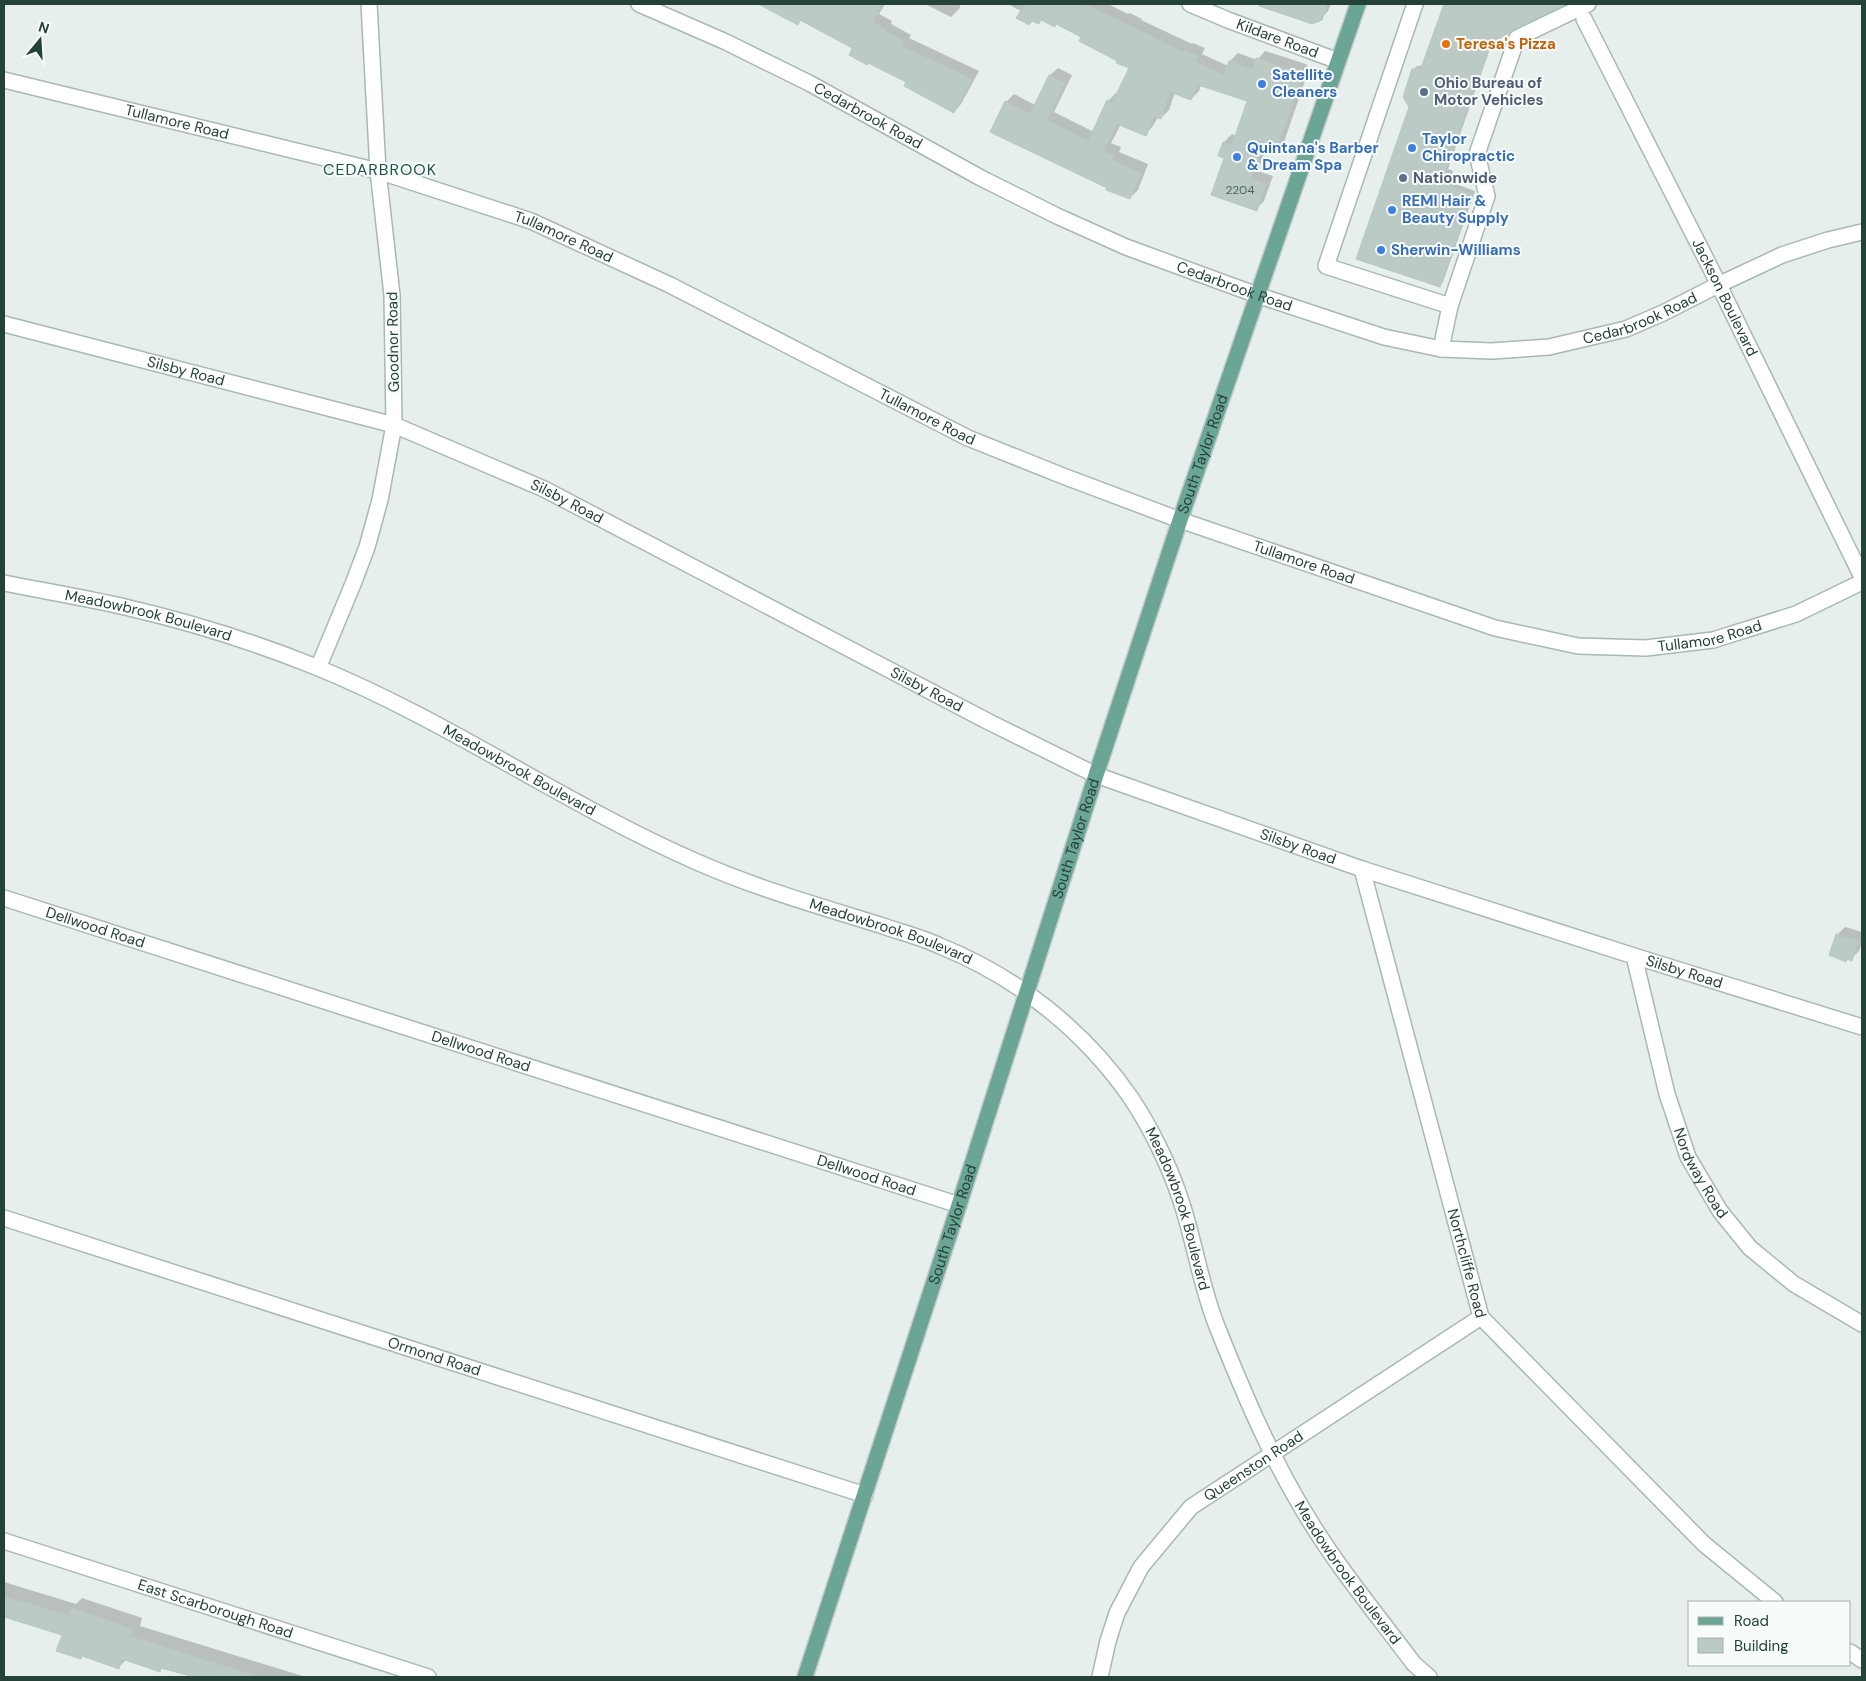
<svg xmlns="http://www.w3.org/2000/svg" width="1866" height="1681" viewBox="0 0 1866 1681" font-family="'DM Sans',sans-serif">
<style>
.shadow{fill:#0003}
.building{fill:#bbcac4;stroke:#b8c9c2}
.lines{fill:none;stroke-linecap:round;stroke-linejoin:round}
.minor-casing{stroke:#a8b8b2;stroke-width:18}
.major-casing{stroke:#c2cac8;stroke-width:18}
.minor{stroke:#fff;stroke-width:15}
.major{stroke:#6aa596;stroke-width:15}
.food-dot{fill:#e8710a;stroke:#f7fbf9;stroke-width:2}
.shop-dot{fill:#3f7fe0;stroke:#f7fbf9;stroke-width:2}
.service-dot{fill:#5c6f8a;stroke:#f7fbf9;stroke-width:2}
.labels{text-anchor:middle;stroke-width:4;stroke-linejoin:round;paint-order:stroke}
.number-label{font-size:12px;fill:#4a645c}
.street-label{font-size:15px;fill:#24423a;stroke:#f7fbf9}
.food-label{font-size:15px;font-weight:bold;fill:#c56008;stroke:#f7fbf9;text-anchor:start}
.shop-label{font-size:15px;font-weight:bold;fill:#366cbe;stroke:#f7fbf9;text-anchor:start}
.service-label{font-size:15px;font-weight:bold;fill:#4e5e75;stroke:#f7fbf9;text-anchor:start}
.neighbourhood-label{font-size:16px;letter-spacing:1px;fill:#1f5548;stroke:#f7fbf9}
</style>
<rect width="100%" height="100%" fill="#e6efeb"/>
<!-- shadow -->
<path class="shadow" d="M 760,4 L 885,4 L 879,14 L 892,21 L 891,24 L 911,35 L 909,38 L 979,71 L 961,104 L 954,112 L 854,48 L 801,20 L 797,23 Z
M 925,4 L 961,4 L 959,9 L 951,17 Z
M 1008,4 L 1108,4 L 1128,14 L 1130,13 L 1142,19 L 1141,20 L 1192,44 L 1193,43 L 1205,48 L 1202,54 L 1228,66 L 1230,61 L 1238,53 L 1257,60 L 1265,51 L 1306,64 L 1309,69 L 1284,142 L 1276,150 L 1266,147 L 1258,171 L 1273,176 L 1264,201 L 1256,209 L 1225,157 L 1224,142 L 1232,134 L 1236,136 L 1248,100 L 1201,85 L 1199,91 L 1191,99 L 1175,92 L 1169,110 L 1161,118 L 1158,117 L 1153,126 L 1146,134 L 1121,124 L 1111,143 L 1121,147 L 1119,152 L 1148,164 L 1138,190 L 1130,198 L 1109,187 L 1006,102 L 1014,94 L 1035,105 L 1050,75 L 1058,68 L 1072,75 L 1054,112 L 1094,132 L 1108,101 L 1116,93 L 1118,94 L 1130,68 L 1083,37 L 1057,23 L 1042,19 L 1039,23 L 1033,20 L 1029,24 L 1021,11 Z
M 1276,4 L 1331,4 L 1328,11 L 1321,19 L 1273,10 Z
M 1445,4 L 1564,4 L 1513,28 L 1493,40 L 1448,169 L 1453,171 L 1450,182 L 1475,191 L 1443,282 L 1439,285 L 1410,107 L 1413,70 L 1417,66 L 1424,65 Z
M 1845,927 L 1862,932 L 1862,943 L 1859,951 L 1851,959 L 1837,935 Z
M 4,1582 L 76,1604 L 82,1598 L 142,1618 L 140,1626 L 306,1677 L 198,1677 L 163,1667 L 159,1670 L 127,1659 L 119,1667 L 83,1655 L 81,1658 L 63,1634 L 4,1615 Z"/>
<!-- building -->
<path class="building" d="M 758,4 L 882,4 L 873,22 L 886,29 L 885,31 L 905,42 L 902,46 L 972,79 L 954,113 L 904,86 L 906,82 L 868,63 L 867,65 L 849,55 L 852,48 L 800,20 L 798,25 Z
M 1025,4 L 1085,4 L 1184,52 L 1184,50 L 1198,56 L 1195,62 L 1224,75 L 1229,61 L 1253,69 L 1256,58 L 1298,72 L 1302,78 L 1276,151 L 1262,147 L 1251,179 L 1266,184 L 1257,211 L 1211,195 L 1224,158 L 1218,156 L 1223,142 L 1232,145 L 1247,101 L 1198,85 L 1191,100 L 1170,92 L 1161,119 L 1154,117 L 1146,136 L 1117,124 L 1104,151 L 1114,155 L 1112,160 L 1141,173 L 1130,199 L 1106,190 L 1107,188 L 990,132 L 1005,101 L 1030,114 L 1049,75 L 1065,83 L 1047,120 L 1088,141 L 1107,100 L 1112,103 L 1129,68 L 1116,63 L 1117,61 L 1079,41 L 1081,37 L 1056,24 L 1055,27 L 1041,20 L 1039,24 L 1032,21 L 1029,25 L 1016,18 Z
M 1259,4 L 1327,4 L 1322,20 L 1312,24 L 1259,6 Z
M 1444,4 L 1567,4 L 1513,30 L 1508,34 L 1491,43 L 1445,173 L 1451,175 L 1448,185 L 1472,194 L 1440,287 L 1356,259 L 1409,107 L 1403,97 L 1412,69 L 1421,68 Z
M 1836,934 L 1858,941 L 1852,961 L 1847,959 L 1846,962 L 1829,955 Z
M 4,1596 L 68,1615 L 71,1608 L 133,1629 L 130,1636 L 250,1674 L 250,1677 L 194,1677 L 161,1668 L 160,1672 L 122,1659 L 119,1669 L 82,1656 L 81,1659 L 56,1651 L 62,1635 L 4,1617 Z"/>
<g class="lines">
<!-- minor casing -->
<g class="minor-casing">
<g id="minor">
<path id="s1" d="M 639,4 L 726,42 L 809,83 L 981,178 L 1057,216 L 1126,247 L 1257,295 L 1384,337 L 1441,349 L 1492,351 L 1549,347 L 1626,329 L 1663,313 L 1718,285 L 1782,255 L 1828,240 L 1862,232"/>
<path id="s2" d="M 1190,4 L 1228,20 L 1338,61"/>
<path d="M 1415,4 L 1326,266 L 1450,306 L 1441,349"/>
<path id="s3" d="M 1584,19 L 1709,265 L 1862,577"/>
<path id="s4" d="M 4,80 L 378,171 L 531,221 L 670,285 L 968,438 L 1063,476 L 1180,520 L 1495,628 L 1578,646 L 1646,648 L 1713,640 L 1796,614 L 1862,582"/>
<path d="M 1450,306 L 1487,196 L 1477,154 L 1517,38 L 1588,4"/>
<path id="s5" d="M 4,324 L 394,425 L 544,489 L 989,722 L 1096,775 L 1362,869 L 1634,956 L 1862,1027"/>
<path id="s6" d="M 4,583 C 44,591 85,598 125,607 C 190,622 254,642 316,667 C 449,721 566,805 697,862 C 758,889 823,907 886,927 C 904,933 923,938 940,946 C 1017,977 1084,1030 1131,1098 C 1151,1128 1170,1167 1181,1201 C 1195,1243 1201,1288 1218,1329 C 1244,1394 1271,1458 1308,1518 C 1339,1569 1378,1616 1414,1664 L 1429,1677"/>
<path d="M 318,668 L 353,584 L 367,547 L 380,500 L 394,425 L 392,295 L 378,171 L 369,4"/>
<path id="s7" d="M 1362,869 L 1481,1317 L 1704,1544 L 1775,1602"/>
<path id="s8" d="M 4,898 L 959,1205"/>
<path id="s9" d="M 1634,956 L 1667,1094 L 1688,1157 L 1720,1211 L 1750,1248 L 1794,1284 L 1862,1324"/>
<path id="s10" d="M 4,1218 L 865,1495"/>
<path id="s11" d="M 4,1541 L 428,1677"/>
<path d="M 1850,1652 L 1862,1660"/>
<path id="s12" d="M 1100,1677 L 1108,1641 L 1117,1613 L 1141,1567 L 1191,1507 L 1481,1317"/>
</g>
</g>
<!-- major casing -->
<g class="major-casing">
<g id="major">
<path id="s13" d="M 805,1677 L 959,1205 L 1096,775 L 1180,520 L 1358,4"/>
</g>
</g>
<!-- minor -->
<use href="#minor" class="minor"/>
<!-- major -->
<use href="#major" class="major"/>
</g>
<!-- markers -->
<circle class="food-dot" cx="1446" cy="44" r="5"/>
<g class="shop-dot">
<circle cx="1262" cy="84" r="5"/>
<circle cx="1412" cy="148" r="5"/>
<circle cx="1237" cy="157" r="5"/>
<circle cx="1392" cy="210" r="5"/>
<circle cx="1381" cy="250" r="5"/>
</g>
<g class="service-dot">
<circle cx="1424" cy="92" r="5"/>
<circle cx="1403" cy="178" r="5"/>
</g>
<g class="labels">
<!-- number labels -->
<g class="number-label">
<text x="1240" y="194">2204</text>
</g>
<!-- street labels -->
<g class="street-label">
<text dy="5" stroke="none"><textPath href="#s2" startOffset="94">Kildare Road</textPath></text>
<text dy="5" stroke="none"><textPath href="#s1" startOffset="255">Cedarbrook Road</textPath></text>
<text dy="5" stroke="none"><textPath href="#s4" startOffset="178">Tullamore Road</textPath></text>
<text dy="5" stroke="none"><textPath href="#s4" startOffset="582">Tullamore Road</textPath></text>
<text dy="5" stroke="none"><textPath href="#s1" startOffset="660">Cedarbrook Road</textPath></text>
<text dy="5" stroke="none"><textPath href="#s3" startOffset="312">Jackson Boulevard</textPath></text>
<text dy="5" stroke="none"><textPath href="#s1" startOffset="1080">Cedarbrook Road</textPath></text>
<text transform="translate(393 342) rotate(-91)" y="5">Goodnor Road</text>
<text dy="5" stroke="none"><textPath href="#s5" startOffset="188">Silsby Road</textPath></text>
<text dy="5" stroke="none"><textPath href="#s4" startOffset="988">Tullamore Road</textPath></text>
<text dy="5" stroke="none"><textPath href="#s13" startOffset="1286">South Taylor Road</textPath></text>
<text dy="5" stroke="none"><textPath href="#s5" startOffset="592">Silsby Road</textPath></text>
<text dy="5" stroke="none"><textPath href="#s4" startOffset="1392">Tullamore Road</textPath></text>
<text dy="5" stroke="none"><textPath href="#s6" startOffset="148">Meadowbrook Boulevard</textPath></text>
<text dy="5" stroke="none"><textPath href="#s4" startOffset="1812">Tullamore Road</textPath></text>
<text dy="5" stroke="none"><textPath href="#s5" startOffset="998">Silsby Road</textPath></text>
<text dy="5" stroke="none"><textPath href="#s6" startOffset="552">Meadowbrook Boulevard</textPath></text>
<text dy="5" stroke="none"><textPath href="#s13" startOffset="881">South Taylor Road</textPath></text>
<text dy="5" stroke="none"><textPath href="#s5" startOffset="1402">Silsby Road</textPath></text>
<text dy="5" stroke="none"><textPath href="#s8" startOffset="96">Dellwood Road</textPath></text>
<text dy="5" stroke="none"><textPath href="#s6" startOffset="958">Meadowbrook Boulevard</textPath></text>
<text dy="5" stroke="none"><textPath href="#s5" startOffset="1808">Silsby Road</textPath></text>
<text dy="5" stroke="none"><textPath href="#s8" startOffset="501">Dellwood Road</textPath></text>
<text dy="5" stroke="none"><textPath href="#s9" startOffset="228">Nordway Road</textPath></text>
<text dy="5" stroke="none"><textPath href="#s8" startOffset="906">Dellwood Road</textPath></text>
<text dy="5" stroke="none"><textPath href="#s6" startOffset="1378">Meadowbrook Boulevard</textPath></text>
<text dy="5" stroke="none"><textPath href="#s13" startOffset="476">South Taylor Road</textPath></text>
<text dy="5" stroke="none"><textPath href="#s7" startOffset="408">Northcliffe Road</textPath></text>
<text dy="5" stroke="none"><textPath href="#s10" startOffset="452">Ormond Road</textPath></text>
<text dy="5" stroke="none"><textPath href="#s12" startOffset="271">Queenston Road</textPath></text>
<text dy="5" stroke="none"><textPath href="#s6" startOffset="1782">Meadowbrook Boulevard</textPath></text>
<text dy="5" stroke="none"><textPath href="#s11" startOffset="222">East Scarborough Road</textPath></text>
</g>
<!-- food labels -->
<g class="food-label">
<text x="1456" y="49">Teresa's Pizza</text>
</g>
<!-- shop labels -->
<g class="shop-label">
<text x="1272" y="80">Satellite<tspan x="1272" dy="17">Cleaners</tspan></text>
<text x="1422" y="144">Taylor<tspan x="1422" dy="17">Chiropractic</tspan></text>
<text x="1247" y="153">Quintana's Barber<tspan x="1247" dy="17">&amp; Dream Spa</tspan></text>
<text x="1402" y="206">REMI Hair &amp;<tspan x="1402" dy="17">Beauty Supply</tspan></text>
<text x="1391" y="255">Sherwin-Williams</text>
</g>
<!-- service labels -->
<g class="service-label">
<text x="1434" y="88">Ohio Bureau of<tspan x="1434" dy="17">Motor Vehicles</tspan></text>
<text x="1413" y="183">Nationwide</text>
</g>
<!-- neighbourhood labels -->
<g class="neighbourhood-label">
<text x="380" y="175">CEDARBROOK</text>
</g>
</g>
<!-- border -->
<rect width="1866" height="1681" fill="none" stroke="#24423a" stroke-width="10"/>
<!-- legend -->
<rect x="1688" y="1601" width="162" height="65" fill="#f7fbf9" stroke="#a3b1ad"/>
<rect x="1698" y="1617" width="25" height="8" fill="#6aa596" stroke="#a3b1ad"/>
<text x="1734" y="1626" font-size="15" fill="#24423a">Road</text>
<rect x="1698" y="1638" width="25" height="15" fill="#bbcac4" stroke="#a3b1ad"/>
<text x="1734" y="1651" font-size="15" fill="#24423a">Building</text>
<!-- north arrow -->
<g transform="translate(40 40) rotate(18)" stroke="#f7fbf9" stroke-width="4" paint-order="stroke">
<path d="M0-4L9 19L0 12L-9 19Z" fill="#24423a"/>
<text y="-8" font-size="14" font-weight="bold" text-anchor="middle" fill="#24423a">N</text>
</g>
</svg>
